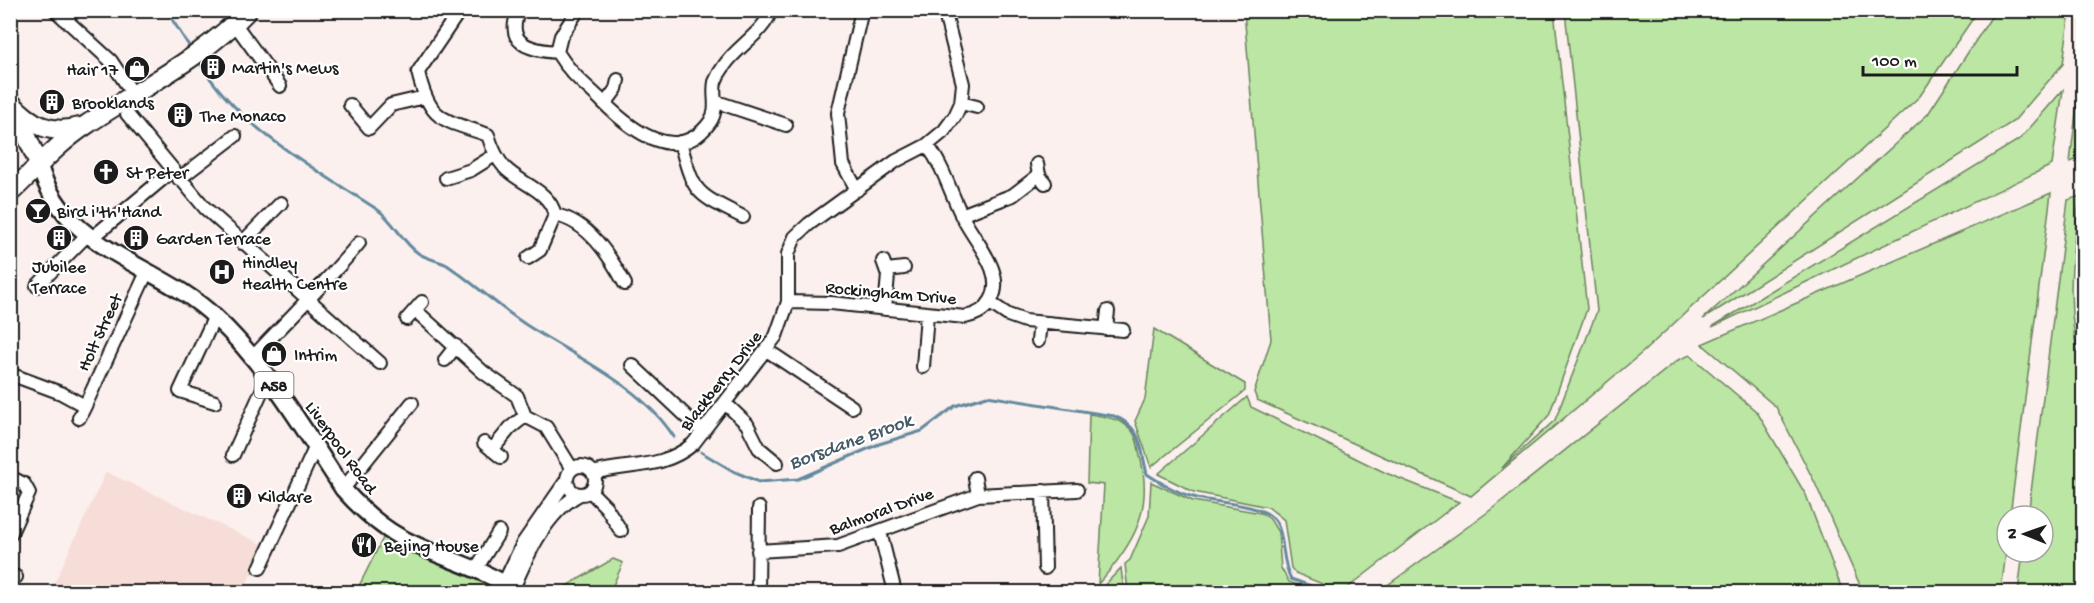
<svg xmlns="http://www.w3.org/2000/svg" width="2094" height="603" viewBox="0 0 2094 603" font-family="'Gochi Hand',sans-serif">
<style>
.built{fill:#f6ddd8}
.green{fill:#bbe6a3;stroke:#6c8160;stroke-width:1.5}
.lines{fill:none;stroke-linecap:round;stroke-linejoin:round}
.stream{stroke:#64899e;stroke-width:3}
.minor-casing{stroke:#1c1c1c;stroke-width:16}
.major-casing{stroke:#1c1c1c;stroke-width:20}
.highway-casing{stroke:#1c1c1c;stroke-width:22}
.minor{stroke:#fff;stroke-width:12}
.major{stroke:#fff;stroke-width:15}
.highway{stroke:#fff;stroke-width:18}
.labels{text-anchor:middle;stroke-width:4.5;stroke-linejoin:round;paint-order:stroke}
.shield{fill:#fff;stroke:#606060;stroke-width:1.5}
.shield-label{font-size:16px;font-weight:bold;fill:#1c1c1c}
.poi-label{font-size:18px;fill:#1c1c1c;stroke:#fff;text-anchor:start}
.street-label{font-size:18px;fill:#1c1c1c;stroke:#fff}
.water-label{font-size:20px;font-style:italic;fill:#465b68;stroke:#fff}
</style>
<rect width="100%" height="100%" fill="#fbf0ed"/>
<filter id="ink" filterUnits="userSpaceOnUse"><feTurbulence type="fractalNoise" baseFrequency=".0167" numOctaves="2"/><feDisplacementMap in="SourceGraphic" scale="12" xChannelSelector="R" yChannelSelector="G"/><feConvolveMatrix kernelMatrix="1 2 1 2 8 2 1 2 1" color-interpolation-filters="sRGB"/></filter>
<g filter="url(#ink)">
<!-- built -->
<path class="built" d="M 106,472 L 264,545 L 243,592 L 50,592 Z"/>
<!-- green -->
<path class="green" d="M 1244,11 L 1554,11 L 1587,309 L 1549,415 L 1502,468 L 1555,420 L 1597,311 L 1565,11 L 1978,11 L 1920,96 L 1643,352 L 1471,496 L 1257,400 L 1254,392 L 1271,340 Z
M 1995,11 L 2070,11 L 2063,64 L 2014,121 L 1703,319 L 1928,114 Z
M 2083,70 L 2083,157 L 2070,162 L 2081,72 Z
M 2063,90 L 2052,165 L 1712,327 L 2020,139 Z
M 2051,193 L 2010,516 L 2007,516 L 2007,543 L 2001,592 L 1863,592 L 1815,483 L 1776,407 L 1702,344 Z
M 2080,196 C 2071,260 2064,314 2084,376 L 2083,592 L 2018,592 L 2023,552 L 2043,552 L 2043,516 L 2028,516 L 2068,200 Z
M 2083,239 L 2083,334 L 2079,270 Z
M 1154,329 L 1245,384 L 1245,391 L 1151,467 L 1135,421 L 1145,399 Z
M 1690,355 L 1757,412 L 1806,495 L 1843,592 L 1378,592 L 1488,512 L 1678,360 Z
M 1247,397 L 1251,407 L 1386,473 L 1459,502 L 1342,592 L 1295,573 L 1291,568 L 1284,520 L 1268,507 L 1194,492 L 1158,474 Z
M 1089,414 C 1101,416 1119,418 1128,427 C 1137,434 1138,446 1140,456 C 1154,511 1133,545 1098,584 L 1104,485 L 1087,483 Z
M 1151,482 L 1193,501 L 1261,513 L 1270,519 L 1278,532 L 1281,568 L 1289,582 L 1319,592 L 1128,592 L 1125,564 L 1130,560 L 1149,516 Z
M 384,536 L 418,554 L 492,584 L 503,592 L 357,590 Z
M 613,559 L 623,563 L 610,592 L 556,592 Z
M 1121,568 L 1124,592 L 1098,592 Z"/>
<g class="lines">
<!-- stream -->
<path class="stream" d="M 166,10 L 191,49
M 198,60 C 238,128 314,168 378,210 C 394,221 402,242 418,253 C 426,259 438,260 447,265 C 476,285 501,309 531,328 C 580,359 642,387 674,437
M 701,452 L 733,471 L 759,482 L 798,479 L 879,444 L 922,431 L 955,406 L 987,396 L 1114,416 C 1143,428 1140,447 1147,474 C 1162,484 1180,494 1197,498 C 1217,503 1259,504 1273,518 C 1286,532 1280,560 1291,579 L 1328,592"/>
<!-- minor casing -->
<g class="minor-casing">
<path id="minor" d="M 55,10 L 111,61 L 133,94
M 460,10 L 418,72 C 430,123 443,119 488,135 C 492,148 496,158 505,168 C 522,185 549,190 555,215 C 588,221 610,256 625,284
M 519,10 C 504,44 530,50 557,52
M 66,21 L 74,10
M 235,24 L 280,86
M 557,52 C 572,76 584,83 603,102 C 631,130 678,167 710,122 C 719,109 712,95 715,82 C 717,77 721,70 724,66 C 736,47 765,32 771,10
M 557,52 L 561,36 L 578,10
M 717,102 L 786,125
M 961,103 L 977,107
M 605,104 L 616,89 L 618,80
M 350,105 L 369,128 L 391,105 L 425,97
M 127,114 L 205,208 L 380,363
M 680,142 C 695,196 694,192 743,217
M 1037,164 L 1039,175 L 1045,183
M 446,178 L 471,170 L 495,155
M 179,179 L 235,136
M 857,190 L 843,164 L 838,113 L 862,10
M 961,215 L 1013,195 L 1039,175
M 92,238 L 172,171
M 242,243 L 281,203
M 528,258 L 540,250 L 555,215
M 883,261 L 888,275 L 885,309
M 887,270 L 904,268
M 37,286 L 87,235
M 788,302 L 831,303 L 965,317 C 976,315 985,311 991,300 C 1007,273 973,240 962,216 C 950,192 944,167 927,145
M 990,303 L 1008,315 L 1025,321 L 1123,330
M 415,310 L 483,372 L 517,396 L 525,416 L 546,427 L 572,469
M 407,319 L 422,302
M 1106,329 L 1108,311
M 1038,341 L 1040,323
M 768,351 L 852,407
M 254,356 C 289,318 326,283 359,243
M 445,360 L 456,346
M 632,365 L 703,432
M 923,367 L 927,314
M 10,374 L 61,393 L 85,406 L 147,272
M 215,402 L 180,391 L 215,316
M 725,403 L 747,424 L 759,448 L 777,463
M 79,418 L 85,406
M 484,443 L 501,457
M 492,450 L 510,428 L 525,416
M 233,455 L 268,377
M567 480a14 14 0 1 1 28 0a14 14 0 1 1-28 0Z
M 593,473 C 629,463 662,470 693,444 L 776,336 L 788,302 L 788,254 L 795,237 L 809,224 L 896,161 L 927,145 L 944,131 L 955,116 L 961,103 L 963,84 L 944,10
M 10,477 L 24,484 L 29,493 L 10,535
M 975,478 L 978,495
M 343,489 L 412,403
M 590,491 L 606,507 L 621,531
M 1043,491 L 1045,568
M 880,532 L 895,592
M 758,551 L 838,546 L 978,495 L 1077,490
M 260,568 L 315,448
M 476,569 L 499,532
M 10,574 L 16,577
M 504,583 L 523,543 L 566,481
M 513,589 C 527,556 546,512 580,494
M 758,592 L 759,508"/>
</g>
<!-- major casing -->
<g class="major-casing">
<path id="major" d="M 39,164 C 63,252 158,262 216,318 C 268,367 304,430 343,489 C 360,508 378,525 400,537 C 438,558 482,567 518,592"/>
</g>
<!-- highway casing -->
<g class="highway-casing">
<path id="highway" d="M 11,103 C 31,125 50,135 80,127
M 17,114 L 39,164
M 10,193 C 35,170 57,144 86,125 C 139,89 204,57 248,10"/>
</g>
<!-- minor -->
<use href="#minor" class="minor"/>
<!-- major -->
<use href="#major" class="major"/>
<!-- highway -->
<use href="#highway" class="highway"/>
</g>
</g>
<!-- icons -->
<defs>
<g id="building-disc" transform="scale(1.35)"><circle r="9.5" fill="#1c1c1c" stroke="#fff"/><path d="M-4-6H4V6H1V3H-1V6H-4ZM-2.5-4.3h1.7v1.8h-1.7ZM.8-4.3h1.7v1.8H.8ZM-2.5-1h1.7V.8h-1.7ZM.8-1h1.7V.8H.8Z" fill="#fff"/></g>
<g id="shop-disc" transform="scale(1.35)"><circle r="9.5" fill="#1c1c1c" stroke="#fff"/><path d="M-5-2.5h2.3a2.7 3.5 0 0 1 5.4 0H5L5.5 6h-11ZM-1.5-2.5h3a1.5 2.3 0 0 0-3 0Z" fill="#fff"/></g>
<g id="church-disc" transform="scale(1.35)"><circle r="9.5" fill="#1c1c1c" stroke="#fff"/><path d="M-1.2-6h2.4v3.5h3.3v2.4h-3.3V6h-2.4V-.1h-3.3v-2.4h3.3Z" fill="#fff"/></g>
<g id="bar-disc" transform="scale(1.35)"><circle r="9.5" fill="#1c1c1c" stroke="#fff"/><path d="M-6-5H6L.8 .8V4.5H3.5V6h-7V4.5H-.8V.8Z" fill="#fff"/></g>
<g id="hospital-disc" transform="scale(1.35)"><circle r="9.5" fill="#1c1c1c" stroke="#fff"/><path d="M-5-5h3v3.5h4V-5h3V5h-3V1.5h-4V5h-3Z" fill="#fff"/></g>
<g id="restaurant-disc" transform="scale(1.35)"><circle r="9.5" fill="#1c1c1c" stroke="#fff"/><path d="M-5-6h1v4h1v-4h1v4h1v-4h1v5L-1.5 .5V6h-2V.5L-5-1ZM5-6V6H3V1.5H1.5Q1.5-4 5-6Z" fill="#fff"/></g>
</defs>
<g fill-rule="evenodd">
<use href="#building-disc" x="213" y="67"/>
<use href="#shop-disc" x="137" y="69"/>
<use href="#building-disc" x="52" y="102"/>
<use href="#building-disc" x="180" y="115"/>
<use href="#church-disc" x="106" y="172"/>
<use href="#bar-disc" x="38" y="211"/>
<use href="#building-disc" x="59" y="238"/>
<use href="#building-disc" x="136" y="238"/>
<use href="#hospital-disc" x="222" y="272"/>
<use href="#shop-disc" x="274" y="354"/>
<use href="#building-disc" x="239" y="496"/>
<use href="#restaurant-disc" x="364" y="545"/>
</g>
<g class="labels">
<!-- shield labels -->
<rect class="shield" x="254.5" y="372" width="39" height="26" rx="4.5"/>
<g class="shield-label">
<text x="274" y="391">A58</text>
</g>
<!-- poi labels -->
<g class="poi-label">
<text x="232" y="73">Martin's Mews</text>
<text x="118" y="75" text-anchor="end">Hair 17</text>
<text x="72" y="108">Brooklands</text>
<text x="200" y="121">The Monaco</text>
<text x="126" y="178">St Peter</text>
<text x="57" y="217">Bird i'th'Hand</text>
<text x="156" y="244">Garden Terrace</text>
<text x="242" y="268">Hindley<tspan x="242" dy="21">Health Centre</tspan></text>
<text x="59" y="272" text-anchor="middle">Jubilee<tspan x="59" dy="21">Terrace</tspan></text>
<text x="294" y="360">Intrim</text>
<text x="258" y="502">Kildare</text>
<text x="384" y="551">Bejing House</text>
</g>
<!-- street labels -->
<g class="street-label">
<text transform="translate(891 292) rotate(5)" y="6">Rockingham Drive</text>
<text transform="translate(99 332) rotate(-65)" y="6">Holt Street</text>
<text transform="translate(720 380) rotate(-52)" y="6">Blackberry Drive</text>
<text transform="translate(342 447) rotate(54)" y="6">Liverpool Road</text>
<text transform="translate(881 510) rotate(-20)" y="6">Balmoral Drive</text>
</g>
<!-- water labels -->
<g class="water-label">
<text transform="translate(850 440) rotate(-20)" y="7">Borsdane Brook</text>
</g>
</g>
<!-- margin -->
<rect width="2094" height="603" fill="none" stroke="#fff" stroke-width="36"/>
<rect x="18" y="18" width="2058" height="567" fill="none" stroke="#1c1c1c" stroke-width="2" filter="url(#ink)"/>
<!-- north arrow -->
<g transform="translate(2025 534) rotate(271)"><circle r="28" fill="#ffffff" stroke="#a4a4a4" stroke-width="1.5"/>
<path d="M0-4.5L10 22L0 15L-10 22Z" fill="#1c1c1c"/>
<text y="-9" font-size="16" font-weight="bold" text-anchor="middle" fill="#1c1c1c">N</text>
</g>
<!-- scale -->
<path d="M1863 66v9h154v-9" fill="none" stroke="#1c1c1c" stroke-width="3"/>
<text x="1872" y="66" font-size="18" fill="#1c1c1c" stroke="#ffffff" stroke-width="4.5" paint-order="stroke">100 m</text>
</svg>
